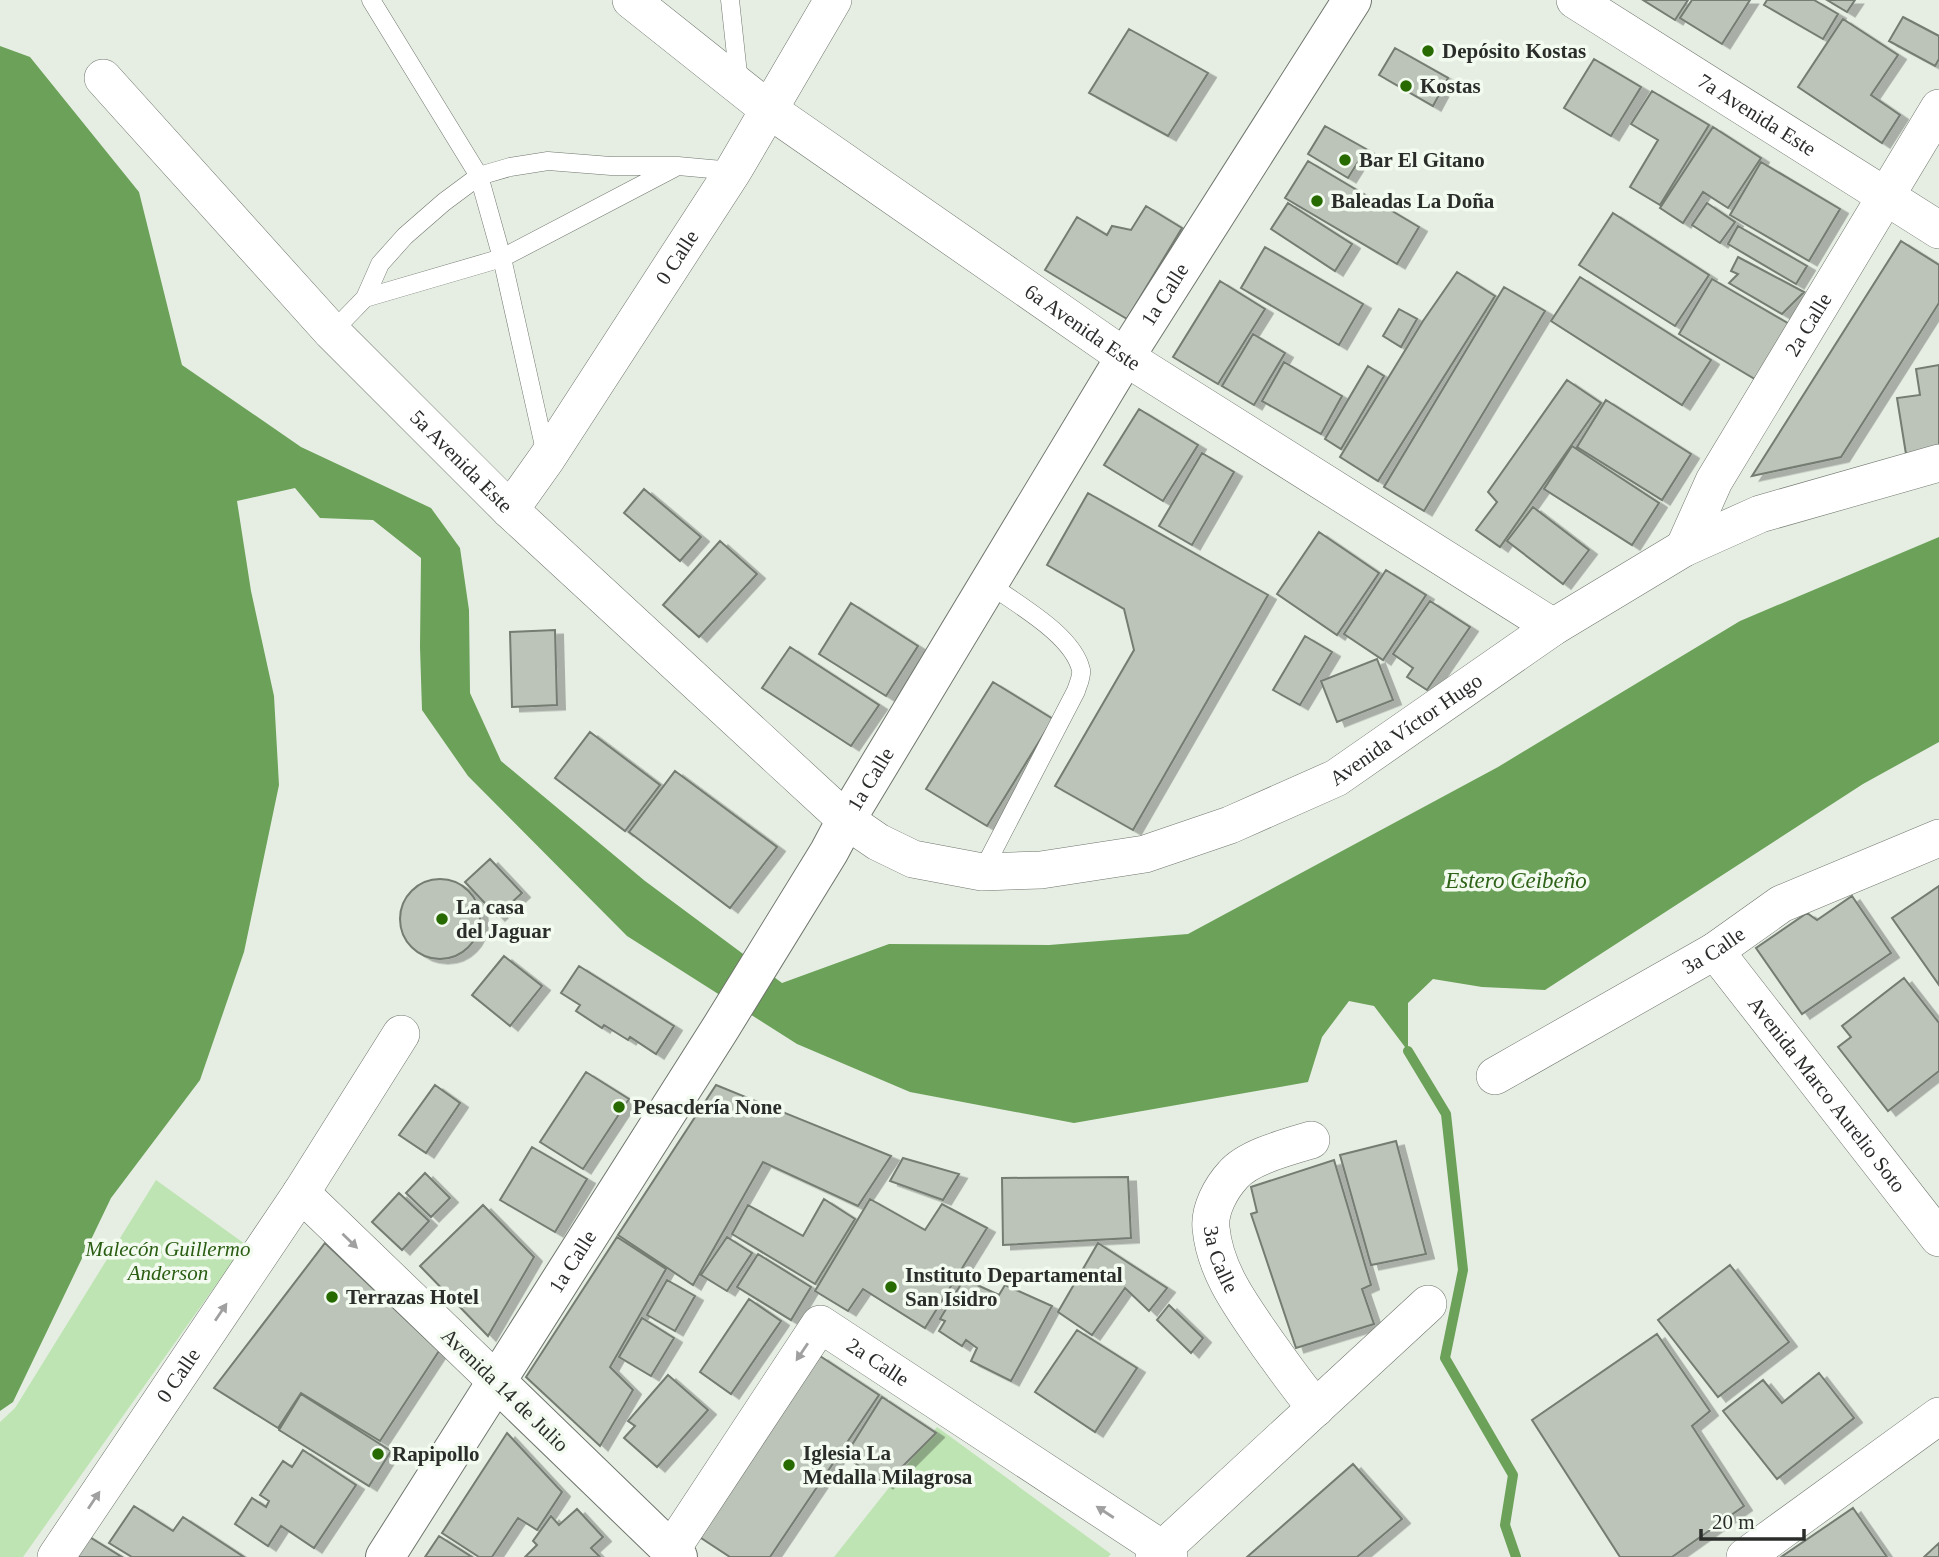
<svg xmlns="http://www.w3.org/2000/svg" width="1939" height="1557" viewBox="0 0 1939 1557" font-family="'Times New Roman',serif">
<style>
.green{fill:#bfe4b3}
.water{fill:#6ba158}
.lines{fill:none;stroke-linecap:round;stroke-linejoin:round}
.stream{stroke:#6ba158;stroke-width:10}
.building{fill:#bcc3b9;stroke:#747b72;stroke-width:2;filter:url(#shadow)}
.lane-casing{stroke:#6f766d;stroke-width:19}
.street-casing{stroke:#6f766d;stroke-width:38}
.secondary-casing{stroke:#6f766d;stroke-width:40}
.lane{stroke:#fff;stroke-width:18}
.street{stroke:#fff;stroke-width:37}
.secondary{stroke:#fff;stroke-width:38}
.oneway{fill:#9fa09f}
.poi-dot{fill:#276a00;stroke:#f3fbf1;stroke-width:2.5}
.labels{text-anchor:middle;stroke-width:7;stroke-linejoin:round;paint-order:stroke}
.poi-label{font-size:21px;font-weight:bold;fill:#2a2d29;stroke:#f3fbf1;text-anchor:start}
.street-label{font-size:21px;fill:#2a2d29;stroke:#f3fbf1}
.park-label{font-size:21px;font-style:italic;fill:#2a5d12;stroke:#f3fbf1}
.water-label{font-size:23px;font-style:italic;fill:#2f6319;stroke:#f3fbf1}
</style>
<defs>
<filter id="shadow"><feDropShadow dx="8" dy="4.5" stdDeviation="0" flood-color="#0004"/></filter>
</defs>
<rect width="100%" height="100%" fill="#e6eee3"/>
<!-- green -->
<path class="green" d="M 156,1180 L 245,1244 L 23,1557 L 0,1557 L 0,1422 L 15,1408 Z
M 937,1427 L 1111,1554 L 1108,1557 L 834,1557 Z"/>
<!-- water -->
<path class="water" d="M 0,46 L 30,57 L 139,192 L 182,365 L 301,447 L 431,508 L 460,548 L 469,610 L 470,693 L 501,761 L 645,881 L 782,983 L 889,944 L 1049,945 L 1188,934 L 1498,767 L 1740,621 L 1939,537 L 1939,742 L 1863,784 L 1545,990 L 1482,987 L 1433,979 L 1408,1003 L 1408,1051 L 1374,1006 L 1349,1001 L 1322,1037 L 1308,1082 L 1074,1123 L 910,1092 L 797,1044 L 627,936 L 468,776 L 422,710 L 420,647 L 421,558 L 373,520 L 320,518 L 295,488 L 237,501 L 251,591 L 274,696 L 279,785 L 244,952 L 200,1080 L 111,1198 L 13,1402 L 0,1411 Z"/>
<g class="lines">
<!-- stream -->
<path class="stream" d="M 1408,1051 L 1446,1114 L 1463,1270 L 1445,1358 L 1513,1475 L 1505,1525 L 1516,1557"/>
</g>
<!-- building -->
<path class="building" d="M 1643,0 L 1688,0 L 1675,20 Z
M 1692,0 L 1750,0 L 1722,44 L 1680,18 Z
M 1767,0 L 1814,0 L 1838,14 L 1823,39 L 1764,5 Z
M 1827,0 L 1855,0 L 1847,12 Z
M 1903,17 L 1939,36 L 1939,59 L 1935,66 L 1889,41 Z
M 1843,19 L 1898,55 L 1871,95 L 1900,115 L 1882,143 L 1798,87 Z
M 1129,29 L 1208,73 L 1168,136 L 1089,93 Z
M 1395,48 L 1448,78 L 1433,106 L 1379,75 Z
M 1594,59 L 1641,87 L 1611,136 L 1564,108 Z
M 1652,91 L 1709,125 L 1660,205 L 1630,187 L 1658,140 L 1631,124 Z
M 1325,126 L 1366,149 L 1348,178 L 1308,154 Z
M 1713,127 L 1761,158 L 1728,208 L 1703,192 L 1683,223 L 1660,208 Z
M 1308,161 L 1419,227 L 1397,264 L 1285,198 Z
M 1761,162 L 1840,209 L 1809,261 L 1730,215 Z
M 1288,203 L 1352,244 L 1335,271 L 1271,229 Z
M 1707,203 L 1735,222 L 1720,243 L 1692,225 Z
M 1146,206 L 1182,228 L 1127,319 L 1045,270 L 1077,217 L 1107,235 L 1112,226 L 1131,230 Z
M 1613,213 L 1709,275 L 1675,326 L 1579,265 Z
M 1738,226 L 1807,266 L 1796,284 L 1728,244 Z
M 1901,241 L 1939,265 L 1939,303 L 1841,457 L 1752,476 Z
M 1265,247 L 1363,304 L 1339,345 L 1241,288 Z
M 1738,257 L 1804,292 L 1782,314 L 1729,283 L 1738,274 L 1731,271 Z
M 1457,272 L 1495,296 L 1378,481 L 1340,457 L 1423,321 Z
M 1580,277 L 1711,360 L 1682,405 L 1551,321 Z
M 1712,279 L 1791,325 L 1758,381 L 1679,334 Z
M 1220,281 L 1265,309 L 1218,384 L 1173,357 Z
M 1504,287 L 1545,311 L 1424,511 L 1384,487 Z
M 1399,309 L 1417,319 L 1401,347 L 1383,336 Z
M 1253,334 L 1285,353 L 1254,405 L 1222,386 Z
M 1284,362 L 1342,396 L 1321,434 L 1262,401 Z
M 1939,365 L 1939,449 L 1906,454 L 1897,398 L 1920,395 L 1916,369 Z
M 1368,366 L 1384,376 L 1341,449 L 1325,439 Z
M 1567,380 L 1601,403 L 1500,547 L 1476,530 L 1497,502 L 1488,492 Z
M 1606,400 L 1691,454 L 1662,500 L 1577,447 Z
M 1139,409 L 1198,445 L 1163,501 L 1104,465 Z
M 1572,446 L 1659,503 L 1632,545 L 1544,489 Z
M 1202,453 L 1234,472 L 1192,545 L 1159,526 Z
M 644,489 L 701,537 L 680,561 L 624,513 Z
M 1088,493 L 1268,595 L 1133,830 L 1055,786 L 1134,650 L 1124,609 L 1047,565 Z
M 1533,507 L 1589,550 L 1563,584 L 1507,541 Z
M 1319,532 L 1379,573 L 1337,635 L 1277,594 Z
M 720,541 L 757,574 L 699,637 L 663,605 Z
M 1386,570 L 1426,595 L 1383,660 L 1344,634 Z
M 1430,601 L 1470,627 L 1427,690 L 1407,677 L 1413,668 L 1393,654 Z
M 851,603 L 918,646 L 886,696 L 819,654 Z
M 555,630 L 557,705 L 512,707 L 510,632 Z
M 1305,636 L 1332,652 L 1300,705 L 1273,690 Z
M 790,647 L 879,705 L 851,746 L 762,688 Z
M 1377,659 L 1393,700 L 1337,722 L 1321,681 Z
M 993,682 L 1053,719 L 987,826 L 926,789 Z
M 590,732 L 660,785 L 625,831 L 555,778 Z
M 675,771 L 777,847 L 730,908 L 629,832 Z
M 490,859 L 522,893 L 497,916 L 465,882 Z
M400 919a40 40 0 1 1 80 0a40 40 0 1 1-80 0Z
M 1939,886 L 1939,985 L 1892,918 Z
M 1852,896 L 1891,953 L 1802,1014 L 1756,948 L 1807,913 L 1817,920 Z
M 504,956 L 542,986 L 510,1026 L 472,995 Z
M 579,966 L 674,1026 L 656,1054 L 630,1037 L 628,1040 L 604,1025 L 602,1028 L 576,1011 L 580,1005 L 561,993 Z
M 1904,978 L 1939,1023 L 1939,1071 L 1888,1111 L 1838,1047 L 1851,1037 L 1842,1026 Z
M 586,1072 L 629,1099 L 583,1169 L 540,1142 Z
M 435,1085 L 460,1103 L 426,1153 L 399,1135 Z
M 716,1085 L 891,1156 L 858,1206 L 763,1162 L 693,1285 L 618,1235 Z
M 1396,1141 L 1426,1254 L 1371,1265 L 1340,1155 Z
M 532,1147 L 587,1179 L 555,1232 L 500,1200 Z
M 903,1158 L 959,1174 L 943,1200 L 890,1181 Z
M 1334,1160 L 1371,1285 L 1362,1289 L 1374,1324 L 1296,1348 L 1251,1214 L 1257,1212 L 1251,1187 Z
M 425,1173 L 450,1198 L 431,1217 L 406,1193 Z
M 1128,1177 L 1131,1238 L 1003,1245 L 1002,1178 Z
M 399,1193 L 429,1221 L 402,1250 L 372,1222 Z
M 824,1199 L 855,1219 L 815,1284 L 732,1234 L 748,1205 L 803,1236 Z
M 870,1199 L 925,1230 L 942,1204 L 987,1228 L 925,1328 L 863,1289 L 848,1311 L 815,1291 Z
M 483,1205 L 534,1257 L 488,1336 L 420,1266 Z
M 617,1237 L 666,1269 L 610,1367 L 633,1390 L 600,1446 L 526,1377 Z
M 727,1237 L 752,1253 L 727,1291 L 701,1275 Z
M 325,1243 L 439,1351 L 380,1441 L 301,1393 L 278,1428 L 214,1388 Z
M 1098,1243 L 1167,1288 L 1149,1311 L 1125,1288 L 1092,1335 L 1058,1312 Z
M 758,1254 L 811,1287 L 791,1320 L 737,1287 Z
M 1730,1265 L 1789,1342 L 1718,1397 L 1658,1320 Z
M 964,1279 L 999,1295 L 1005,1285 L 1052,1306 L 1011,1381 L 971,1361 L 977,1348 L 966,1340 L 962,1346 L 939,1331 L 945,1321 L 940,1319 Z
M 667,1280 L 695,1296 L 675,1331 L 647,1315 Z
M 749,1299 L 781,1321 L 731,1394 L 700,1372 Z
M 1169,1305 L 1203,1338 L 1191,1353 L 1157,1320 Z
M 642,1318 L 674,1338 L 651,1376 L 619,1357 Z
M 1077,1330 L 1137,1368 L 1095,1432 L 1035,1392 Z
M 1657,1334 L 1710,1411 L 1692,1426 L 1744,1506 L 1672,1557 L 1620,1557 L 1532,1420 Z
M 820,1356 L 879,1395 L 770,1557 L 730,1557 L 698,1536 Z
M 1819,1373 L 1854,1418 L 1777,1479 L 1723,1411 L 1763,1380 L 1782,1403 Z
M 668,1375 L 708,1410 L 657,1467 L 624,1438 L 635,1426 L 628,1421 Z
M 301,1394 L 391,1451 L 369,1486 L 279,1430 Z
M 882,1397 L 936,1433 L 885,1484 L 845,1456 Z
M 507,1433 L 562,1492 L 537,1530 L 518,1518 L 492,1557 L 479,1557 L 442,1533 Z
M 303,1450 L 356,1485 L 314,1548 L 281,1526 L 268,1546 L 235,1524 L 252,1498 L 266,1507 L 269,1501 L 260,1495 L 283,1461 L 292,1467 Z
M 1353,1464 L 1402,1519 L 1357,1557 L 1247,1557 Z
M 134,1506 L 173,1531 L 183,1517 L 244,1557 L 132,1557 L 109,1543 Z
M 1853,1508 L 1887,1557 L 1781,1557 Z
M 577,1509 L 603,1537 L 591,1548 L 600,1557 L 525,1557 L 537,1545 L 533,1541 L 551,1516 L 559,1525 Z
M 83,1533 L 122,1557 L 68,1557 Z
M 439,1536 L 472,1557 L 425,1557 Z
M 1939,1543 L 1939,1557 L 1924,1557 Z"/>
<g class="lines">
<!-- lane casing -->
<g class="lane-casing">
<path id="lane" d="M 371,0 L 479,176 L 502,258 L 546,455
M 730,0 L 739,83
M 365,298 L 502,258 L 674,168
M 332,332 L 365,298 L 380,264 L 405,236 L 444,202 L 479,176 L 510,167 L 548,161 L 611,166 L 678,166 L 733,171
M 982,872 L 1076,691 C 1078,684 1082,677 1081,670 C 1073,635 1018,605 989,584"/>
</g>
<!-- street casing -->
<g class="street-casing">
<g id="street">
<path id="s1" d="M 631,0 L 768,109 L 1125,357 L 1553,627"/>
<path id="s2" d="M 1575,0 L 1939,230"/>
<path id="s3" d="M 103,78 L 332,332 L 510,510 L 846,820 L 878,842 L 913,859 L 982,872 L 1041,870 L 1145,854 L 1230,825 L 1336,778 L 1553,627 L 1684,548 L 1760,514 L 1939,463"/>
<path id="s4" d="M 510,510 L 547,458 L 733,171 L 833,0"/>
<path id="s5" d="M 1684,548 L 1714,481 L 1939,108"/>
<path id="s6" d="M 1715,951 L 1939,1238"/>
<path id="s7" d="M 1495,1076 L 1715,951 L 1781,904 L 1939,838"/>
<path id="s8" d="M 1311,1140 C 1288,1147 1248,1157 1233,1175 C 1221,1188 1209,1210 1211,1228 C 1215,1272 1243,1308 1267,1343 C 1283,1365 1298,1387 1316,1408"/>
<path d="M 301,1193 L 496,1381"/>
<path id="s9" d="M 671,1550 L 820,1324 L 1162,1549 L 1169,1557"/>
<path id="s10" d="M 56,1557 L 301,1193 L 401,1034"/>
<path d="M 1154,1557 L 1428,1304"/>
<path d="M 1745,1557 L 1939,1416"/>
</g>
</g>
<!-- secondary casing -->
<g class="secondary-casing">
<g id="secondary">
<path d="M 496,1381 L 678,1557"/>
<path id="s11" d="M 385,1557 L 720,1029 L 829,852 L 846,820 L 1125,357 L 1352,0"/>
</g>
</g>
<!-- lane -->
<use href="#lane" class="lane"/>
<!-- street -->
<use href="#street" class="street"/>
<!-- secondary -->
<use href="#secondary" class="secondary"/>
</g>
<!-- one-way arrows -->
<defs><path id="oneway-solid" d="M-6-.8H1V-3.2L6.5 0L1 3.2V.8H-6Z" transform="scale(1.75)"/></defs>
<g class="oneway">
<use href="#oneway-solid" transform="translate(350 1241) rotate(44)"/>
<use href="#oneway-solid" transform="translate(221 1312) rotate(-56)"/>
<use href="#oneway-solid" transform="translate(802 1352) rotate(124)"/>
<use href="#oneway-solid" transform="translate(94 1500) rotate(-56)"/>
<use href="#oneway-solid" transform="translate(1105 1512) rotate(-147)"/>
</g>
<!-- markers -->
<g class="poi-dot">
<circle cx="1428" cy="51" r="7"/>
<circle cx="1406" cy="86" r="7"/>
<circle cx="1345" cy="160" r="7"/>
<circle cx="1317" cy="201" r="7"/>
<circle cx="442" cy="919" r="7"/>
<circle cx="619" cy="1107" r="7"/>
<circle cx="891" cy="1287" r="7"/>
<circle cx="332" cy="1297" r="7"/>
<circle cx="378" cy="1454" r="7"/>
<circle cx="789" cy="1465" r="7"/>
</g>
<g class="labels">
<!-- poi labels -->
<g class="poi-label">
<text x="1442" y="58">Depósito Kostas</text>
<text x="1420" y="93">Kostas</text>
<text x="1359" y="167">Bar El Gitano</text>
<text x="1331" y="208">Baleadas La Doña</text>
<text x="456" y="914">La casa<tspan x="456" dy="24">del Jaguar</tspan></text>
<text x="633" y="1114">Pesacdería None</text>
<text x="905" y="1282">Instituto Departamental<tspan x="905" dy="24">San Isidro</tspan></text>
<text x="346" y="1304">Terrazas Hotel</text>
<text x="803" y="1460">Iglesia La<tspan x="803" dy="24">Medalla Milagrosa</tspan></text>
<text x="392" y="1461">Rapipollo</text>
</g>
<!-- street labels -->
<g class="street-label">
<text dy="7" stroke="none"><textPath href="#s2" startOffset="215">7a Avenida Este</textPath></text>
<text dy="7" stroke="none"><textPath href="#s4" startOffset="303">0 Calle</textPath></text>
<text dy="7" stroke="none"><textPath href="#s11" startOffset="1484">1a Calle</textPath></text>
<text dy="7" stroke="none"><textPath href="#s5" startOffset="256">2a Calle</textPath></text>
<text dy="7" stroke="none"><textPath href="#s1" startOffset="558">6a Avenida Este</textPath></text>
<text dy="7" stroke="none"><textPath href="#s3" startOffset="525">5a Avenida Este</textPath></text>
<text dy="7" stroke="none"><textPath href="#s3" startOffset="1654">Avenida Víctor Hugo</textPath></text>
<text dy="7" stroke="none"><textPath href="#s11" startOffset="917">1a Calle</textPath></text>
<text dy="7" stroke="none"><textPath href="#s7" startOffset="252">3a Calle</textPath></text>
<text dy="7" stroke="none"><textPath href="#s6" startOffset="182">Avenida Marco Aurelio Soto</textPath></text>
<text dy="7" stroke="none"><textPath href="#s8" startOffset="178">3a Calle</textPath></text>
<text dy="7" stroke="none"><textPath href="#s11" startOffset="350">1a Calle</textPath></text>
<text dy="7" stroke="none"><textPath href="#s9" startOffset="340">2a Calle</textPath></text>
<text dy="7" stroke="none"><textPath href="#s10" startOffset="219">0 Calle</textPath></text>
<text transform="translate(505 1390) rotate(44)" y="7">Avenida 14 de Julio</text>
</g>
<!-- park labels -->
<g class="park-label">
<text x="168" y="1256">Malecón Guillermo<tspan x="168" dy="24">Anderson</tspan></text>
</g>
<!-- water labels -->
<g class="water-label">
<text x="1516" y="888">Estero Ceibeño</text>
</g>
</g>
<!-- scale -->
<path d="M1701 1529v10h103v-10" fill="none" stroke="#2a2d29" stroke-width="3.5"/>
<text x="1712" y="1529" font-size="21" fill="#2a2d29" stroke="#f3fbf1" stroke-width="5" paint-order="stroke">20 m</text>
</svg>
